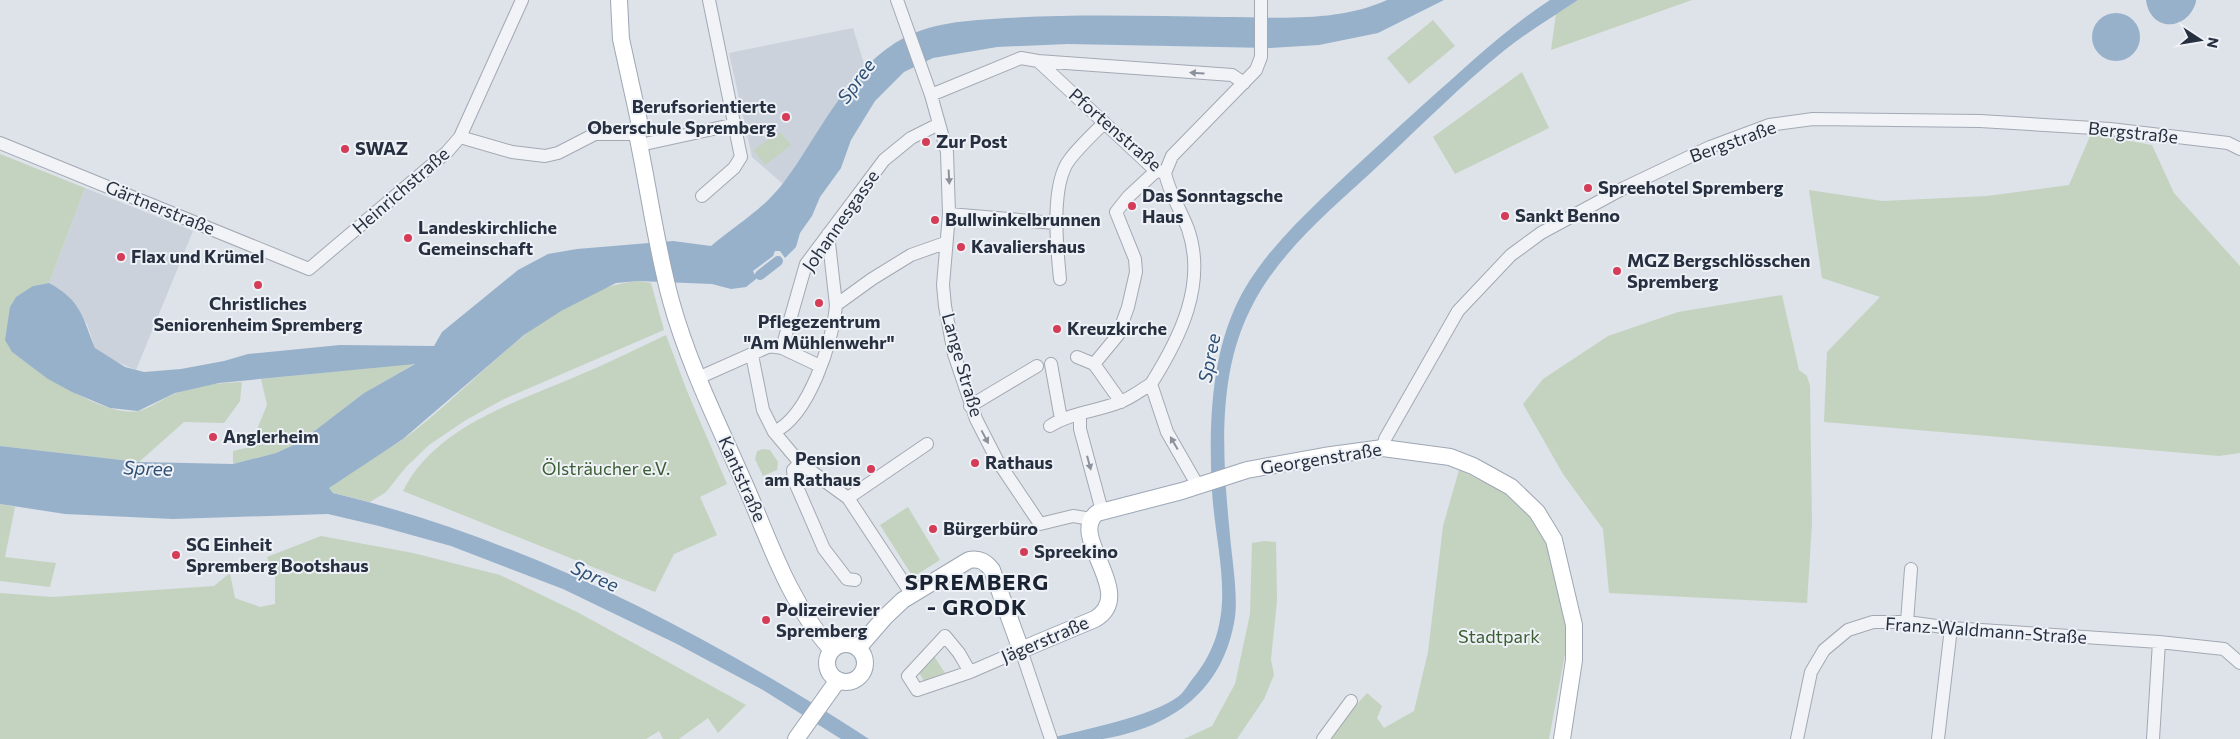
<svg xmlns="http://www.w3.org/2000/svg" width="2240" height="739" viewBox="0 0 2240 739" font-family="Commissioner,sans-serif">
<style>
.built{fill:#ccd2db}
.green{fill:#c4d3bf}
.water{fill:#97b1cb}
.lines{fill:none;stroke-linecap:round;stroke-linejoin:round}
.canal{stroke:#97b1cb;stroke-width:10}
.minor-casing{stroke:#a3a9b3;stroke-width:14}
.major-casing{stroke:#9da7b5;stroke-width:18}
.minor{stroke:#f1f3f7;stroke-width:12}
.major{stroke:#fff;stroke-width:16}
.oneway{fill:#8c929c}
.poi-dot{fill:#d43c57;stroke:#eef1f6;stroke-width:2}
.labels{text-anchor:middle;stroke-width:4;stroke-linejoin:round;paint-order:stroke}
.poi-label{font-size:18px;font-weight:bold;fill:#273040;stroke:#eef1f6;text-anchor:start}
.street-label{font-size:18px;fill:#273040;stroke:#eef1f6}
.park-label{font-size:18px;fill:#3c5d33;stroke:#eef1f6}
.water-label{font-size:19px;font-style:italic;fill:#2f5076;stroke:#eef1f6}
.district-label{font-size:22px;font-weight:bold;letter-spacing:1px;fill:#192231;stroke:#eef1f6}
</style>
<rect width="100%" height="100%" fill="#dee2e9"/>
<!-- built -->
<path class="built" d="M 853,28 L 865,67 L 855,77 L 783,184 L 752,157 L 729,53 Z
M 85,188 L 193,231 L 136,370 L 108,358 L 95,348 L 87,324 L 59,289 L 49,283 Z"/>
<!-- green -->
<path class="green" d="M 1578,0 L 1692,0 L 1551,50 L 1556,14 Z
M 1433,20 L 1455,46 L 1409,84 L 1387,58 Z
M 1522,72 L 1549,128 L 1455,174 L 1433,137 Z
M 780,132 L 791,145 L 765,165 L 753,150 Z
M 2091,134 L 2152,145 L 2174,193 L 2240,266 L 2240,453 L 2219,456 L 1824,422 L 1827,352 L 1880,297 L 1822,278 L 1809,190 L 1882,201 L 1987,196 L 2069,185 Z
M 0,154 L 85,188 L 49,283 L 33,286 L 12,352 C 39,372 104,418 139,411 C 151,408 162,399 174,394 C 194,385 220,383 242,382 L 240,401 L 224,423 L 184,422 L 139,462 L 0,446 Z
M 638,281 L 651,283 L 664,330 L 504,399 L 466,420 L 429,445 L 406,467 L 386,492 L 370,502 L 333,493 L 329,488 C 347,469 380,455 402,440 C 472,390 549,289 638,281 Z
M 1782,295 L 1799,370 L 1807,376 L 1810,386 L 1812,523 L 1807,603 L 1609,593 L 1603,529 L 1563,474 L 1523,404 L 1543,379 L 1608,336 L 1678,312 Z
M 666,335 L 687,391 L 727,484 L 700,497 L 717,535 L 674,554 L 655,592 L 403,491 C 435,427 514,403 575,377 C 606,364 636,349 666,335 Z
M 416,363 L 364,393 L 300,442 L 276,453 L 233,464 L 233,451 L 258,445 L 255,434 L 267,405 L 261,379 Z
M 763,449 L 770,450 L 778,462 L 777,470 L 763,476 L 755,459 L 757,451 Z
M 1459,470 L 1503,491 L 1533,520 L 1549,540 L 1567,611 L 1568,638 L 1549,739 L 1326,739 L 1367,693 L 1382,706 L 1377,718 L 1384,728 L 1414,711 L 1428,652 L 1443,526 Z
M 0,504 L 15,507 L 5,557 L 56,563 L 50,587 L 0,581 Z
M 908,507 L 940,560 L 913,577 L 880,525 Z
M 321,536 L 413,553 L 500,575 L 579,613 L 746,705 L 718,733 L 708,718 L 679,739 L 663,739 L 659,731 L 646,739 L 0,739 L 0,593 L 52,597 L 214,586 L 230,573 L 235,598 L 260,607 L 275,604 L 275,578 L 267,557 Z
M 1265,541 L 1276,542 L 1277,601 L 1271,659 L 1274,675 L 1264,699 L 1237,739 L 1184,739 L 1212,726 L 1235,684 L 1250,614 L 1252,543 Z
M 934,656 L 945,673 L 924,681 L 918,671 Z"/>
<!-- water -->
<path class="water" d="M 1387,0 L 1444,0 L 1378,33 L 1319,45 L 1270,48 L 1068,44 L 997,47 L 933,58 L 904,72 L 875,101 L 851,140 L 841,168 L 820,197 L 812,216 L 800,233 L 796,247 L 785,258 L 780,251 L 775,251 L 773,256 L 753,271 L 755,275 L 761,275 L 746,287 L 731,289 L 712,284 L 638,281 L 616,283 L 561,311 L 524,335 L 403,439 L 329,488 L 333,493 C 524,539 704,632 869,739 L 841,739 L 763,690 L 677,644 L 563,589 L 451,546 L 379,526 L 328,514 L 173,519 L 65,514 L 0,504 L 0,446 L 139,462 L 233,464 L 276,453 L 300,442 L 364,393 L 415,364 L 219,383 L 175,393 L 138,411 L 110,408 L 72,392 L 48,379 L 12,352 L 5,340 L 10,307 L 16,297 L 33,286 L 49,283 C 82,301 82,317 95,348 L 125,367 L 144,372 L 181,369 L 224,361 L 248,354 L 340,345 L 434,346 L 442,332 L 518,270 L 548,254 L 577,249 L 673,241 L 711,246 C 735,226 765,208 784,182 C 819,135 844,76 895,43 C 930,21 967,21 1007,18 C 1078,14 1150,16 1222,17 C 1275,17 1337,23 1387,0 Z
M 1550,0 L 1578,0 C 1554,16 1529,31 1506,49 C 1461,85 1420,127 1378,166 C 1332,209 1278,252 1250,310 C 1216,378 1223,462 1230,536 C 1232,558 1238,595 1235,617 C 1224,690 1173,727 1103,739 C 1086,739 1065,739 1047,739 C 1081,730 1152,717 1179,696 C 1185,691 1189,683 1194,677 C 1241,619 1216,557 1212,491 C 1209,433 1210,365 1234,310 C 1253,266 1288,231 1322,198 C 1355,166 1390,135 1424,104 C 1465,68 1504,30 1550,0 Z
M 2146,0 L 2196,0 L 2196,2 C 2187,32 2150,32 2146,0 Z
M2092 37a24 24 0 1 1 48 0a24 24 0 1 1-48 0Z"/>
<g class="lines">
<!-- canal -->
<path class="canal" d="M 760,275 L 778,261"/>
<!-- minor casing -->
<g class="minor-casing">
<path id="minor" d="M 897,0 L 931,95 L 947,152 L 949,214 L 943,285 L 945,306 L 954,354 L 976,419 L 997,460 L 1040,524 L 1073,516 L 1091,519
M 1038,61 L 1156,171 L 1162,172
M 931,95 L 1021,58 L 1038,61 L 1232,75 L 1244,83
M 460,137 L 512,152 L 545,156 L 558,153 L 595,134 L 637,134
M 0,143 L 309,269 L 447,152 L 460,137 L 522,0
M 640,145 L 736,124
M 702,196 L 734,168 L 741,157 L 709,0
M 949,214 L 1055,223
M 828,234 L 836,305
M 1060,279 C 1057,248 1050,184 1070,159 C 1080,146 1093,134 1104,123
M 782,348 L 806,264 L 884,160 L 911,138 L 939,124
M 752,355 L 763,410 L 774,432 L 800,463 L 848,498 L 912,595
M 1077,357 L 1094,364 L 1121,402
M 1051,364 L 1061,419
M 1094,364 L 1118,335 L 1128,307 L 1136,272 L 1135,259 L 1116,212 L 1128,197 L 1156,171
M 698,378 L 770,346 L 782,348 L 820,366
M 970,406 L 1037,366
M 1080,415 L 1080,429 L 1102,511
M 1050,426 C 1070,413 1098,411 1120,402 C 1131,398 1141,390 1151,384
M 774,432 C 809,416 833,341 836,305 L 872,279 L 911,255 L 945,243
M 1383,448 L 1385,439 L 1458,311 L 1511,255 L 1541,233 L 1624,188 L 1710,147 L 1769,125 L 1813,119 L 1980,121 L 2110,129 L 2228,143 L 2240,149
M 800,463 L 793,470 L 794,480 L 824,549 L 847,579 L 855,580
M 1198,486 L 1167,432 L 1151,384 C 1180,338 1207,284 1188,229 C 1181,210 1169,193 1165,173 L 1172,156 L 1256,70 L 1261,57 L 1261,0
M 848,498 L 927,444
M 1907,622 L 1911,569
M 970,672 L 959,653 L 945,636 L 908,676 L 917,690 L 970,672 L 1021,650 L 1051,739
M 1323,739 L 1351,701
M 1797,739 L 1811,672 L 1824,650 L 1848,630 L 1873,622 L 1907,622 L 1951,628 L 2159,642 L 2224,649 L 2240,663
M 1938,739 L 1951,628
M 2153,739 L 2159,642"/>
</g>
<!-- major casing -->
<g class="major-casing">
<path id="major" d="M 619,0 L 621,39 L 639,121 L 637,134 C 649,190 656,246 671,301 C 690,370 724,435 752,501 C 773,552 794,609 832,650
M827 663a19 19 0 1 1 38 0a19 19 0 1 1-38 0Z
M 858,648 L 885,617 L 903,600 L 969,560 C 980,558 986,562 992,570 L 1021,650 L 1095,619 C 1138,594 1067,536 1097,513 L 1182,491 L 1247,470 L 1324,456 L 1383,448 L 1450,457 L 1473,466 L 1511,487 L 1537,512 L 1554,540 L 1574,625 L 1574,660 L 1562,739
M 796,739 L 838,680"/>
</g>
<!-- minor -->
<use href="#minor" class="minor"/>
<!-- major -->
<use href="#major" class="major"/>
</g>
<!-- one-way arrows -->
<defs><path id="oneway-solid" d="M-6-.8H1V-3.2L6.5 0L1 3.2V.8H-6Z" transform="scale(1.25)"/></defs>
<g class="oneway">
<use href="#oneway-solid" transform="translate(1197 73) rotate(-176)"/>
<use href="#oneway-solid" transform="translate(949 177) rotate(87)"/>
<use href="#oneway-solid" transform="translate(985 437) rotate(62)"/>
<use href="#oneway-solid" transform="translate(1174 443) rotate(-120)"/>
<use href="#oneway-solid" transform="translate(1089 463) rotate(75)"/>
</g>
<!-- markers -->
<g class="poi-dot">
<circle cx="786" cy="117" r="5"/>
<circle cx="926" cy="142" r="5"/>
<circle cx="345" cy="149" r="5"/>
<circle cx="1588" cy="188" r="5"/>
<circle cx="1132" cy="206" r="5"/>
<circle cx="1505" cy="216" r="5"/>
<circle cx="935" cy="220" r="5"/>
<circle cx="408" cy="238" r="5"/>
<circle cx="961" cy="247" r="5"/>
<circle cx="121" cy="257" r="5"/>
<circle cx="1617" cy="271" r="5"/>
<circle cx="258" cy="285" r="5"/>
<circle cx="819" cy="303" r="5"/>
<circle cx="1057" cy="329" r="5"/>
<circle cx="213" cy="437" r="5"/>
<circle cx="975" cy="463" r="5"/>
<circle cx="871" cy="469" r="5"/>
<circle cx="933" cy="529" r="5"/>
<circle cx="1024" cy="552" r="5"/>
<circle cx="176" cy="555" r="5"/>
<circle cx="766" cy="620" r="5"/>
</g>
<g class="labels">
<!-- poi labels -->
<g class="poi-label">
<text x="776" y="113" text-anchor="end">Berufsorientierte<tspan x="776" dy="21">Oberschule Spremberg</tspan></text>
<text x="936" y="148">Zur Post</text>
<text x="355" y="155">SWAZ</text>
<text x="1598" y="194">Spreehotel Spremberg</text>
<text x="1142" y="202">Das Sonntagsche<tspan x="1142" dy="21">Haus</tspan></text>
<text x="1515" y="222">Sankt Benno</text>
<text x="945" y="226">Bullwinkelbrunnen</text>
<text x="418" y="234">Landeskirchliche<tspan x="418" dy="21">Gemeinschaft</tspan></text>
<text x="971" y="253">Kavaliershaus</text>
<text x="131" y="263">Flax und Krümel</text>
<text x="1627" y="267">MGZ Bergschlösschen<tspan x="1627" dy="21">Spremberg</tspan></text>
<text x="258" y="310" text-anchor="middle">Christliches<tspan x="258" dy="21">Seniorenheim Spremberg</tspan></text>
<text x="819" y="328" text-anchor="middle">Pflegezentrum<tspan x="819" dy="21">"Am Mühlenwehr"</tspan></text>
<text x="1067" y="335">Kreuzkirche</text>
<text x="223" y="443">Anglerheim</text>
<text x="861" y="465" text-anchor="end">Pension<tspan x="861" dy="21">am Rathaus</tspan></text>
<text x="985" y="469">Rathaus</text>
<text x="943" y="535">Bürgerbüro</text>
<text x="186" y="551">SG Einheit<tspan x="186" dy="21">Spremberg Bootshaus</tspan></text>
<text x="1034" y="558">Spreekino</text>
<text x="776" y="616">Polizeirevier<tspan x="776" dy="21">Spremberg</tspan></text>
</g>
<!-- street labels -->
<g class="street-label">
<text transform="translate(1115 130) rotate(41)" y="6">Pfortenstraße</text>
<text transform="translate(2133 133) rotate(6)" y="6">Bergstraße</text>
<text transform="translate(1733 142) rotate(-20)" y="6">Bergstraße</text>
<text transform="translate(401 191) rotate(-41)" y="6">Heinrichstraße</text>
<text transform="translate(160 208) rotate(22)" y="6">Gärtnerstraße</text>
<text transform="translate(841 221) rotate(-55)" y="6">Johannesgasse</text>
<text transform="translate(962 365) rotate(74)" y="6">Lange Straße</text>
<text transform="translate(1321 459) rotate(-9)" y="6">Georgenstraße</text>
<text transform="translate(742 479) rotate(66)" y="6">Kantstraße</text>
<text transform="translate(1986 631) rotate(4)" y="6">Franz-Waldmann-Straße</text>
<text transform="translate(1045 640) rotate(-23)" y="6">Jägerstraße</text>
</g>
<!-- park labels -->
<g class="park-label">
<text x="606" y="475">Ölsträucher e.V.</text>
<text x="1499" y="643">Stadtpark</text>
</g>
<!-- water labels -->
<g class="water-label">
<text transform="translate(856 81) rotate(-54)" y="7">Spree</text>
<text transform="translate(1209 358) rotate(-79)" y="7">Spree</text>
<text transform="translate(148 468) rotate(2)" y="7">Spree</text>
<text transform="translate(595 576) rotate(24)" y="7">Spree</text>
</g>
<!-- district labels -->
<g class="district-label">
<text x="977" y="590">SPREMBERG<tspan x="977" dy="25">- GRODK</tspan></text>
</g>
</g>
<!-- north arrow -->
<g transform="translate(2200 40) rotate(102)" stroke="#eef1f6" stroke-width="4" paint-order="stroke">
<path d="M0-4L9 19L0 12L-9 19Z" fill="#273040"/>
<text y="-8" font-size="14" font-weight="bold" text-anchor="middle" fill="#273040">N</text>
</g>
</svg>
